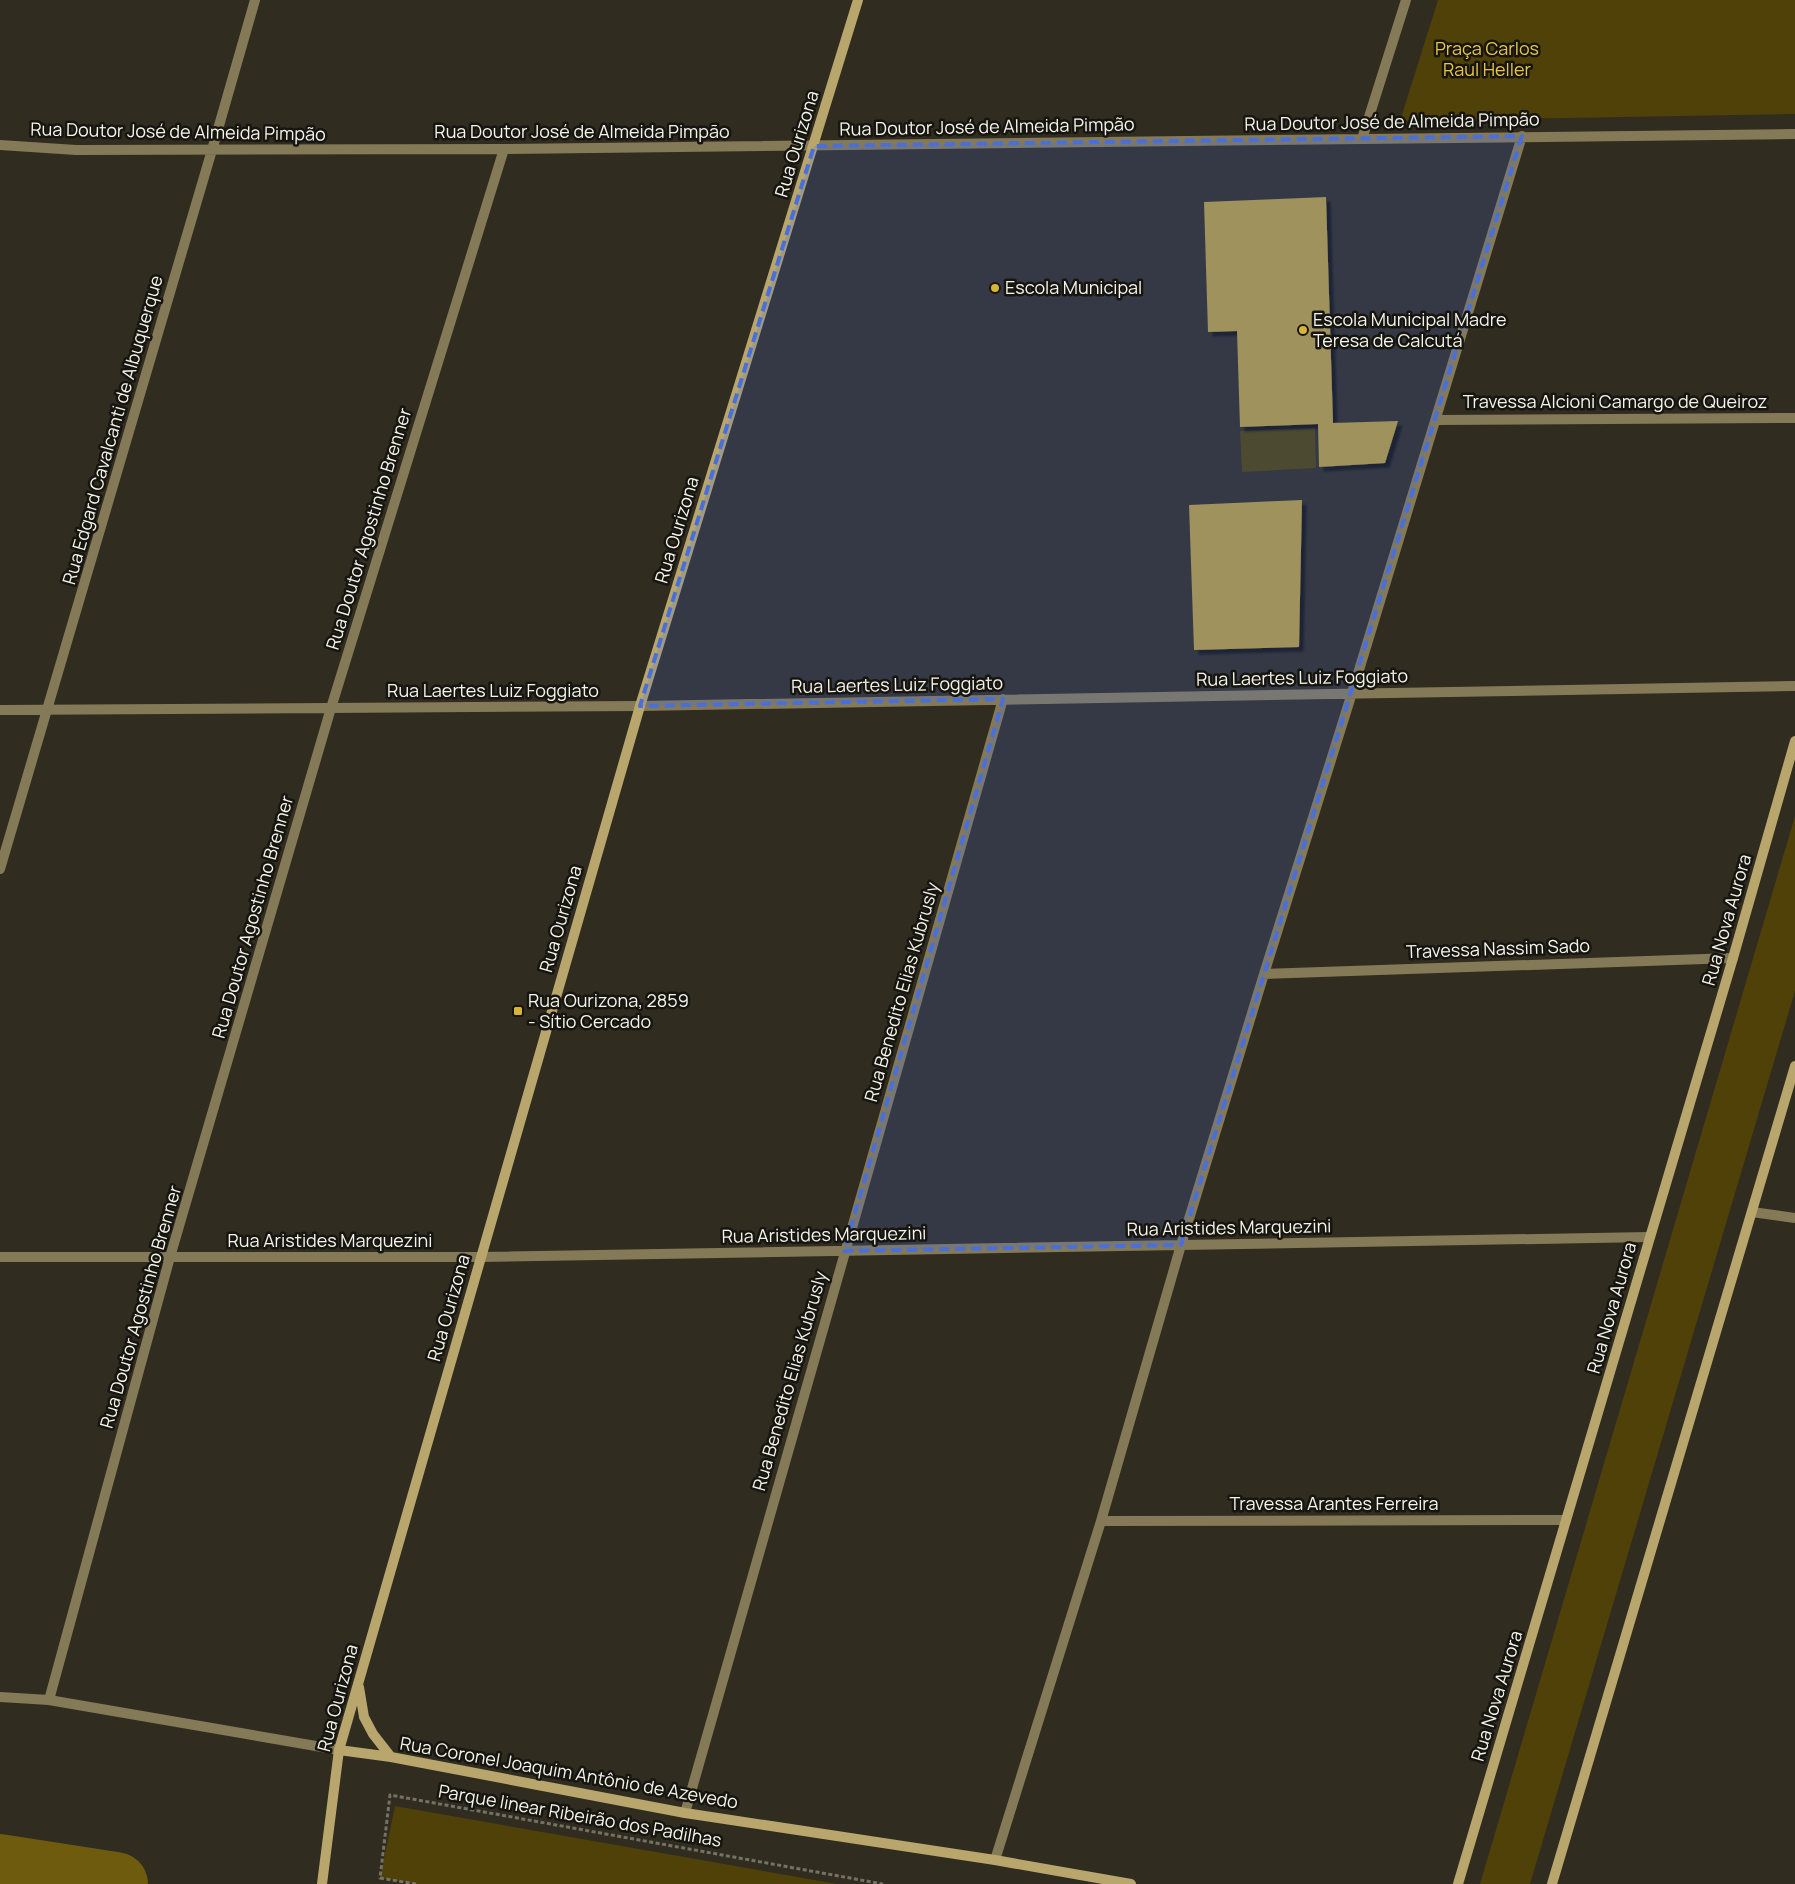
<svg xmlns="http://www.w3.org/2000/svg" width="1795" height="1884" viewBox="0 0 1795 1884" font-family="Manrope,sans-serif">
<style>
.green{fill:#4f4108}
.lines{fill:none;stroke-linecap:round;stroke-linejoin:round}
.river{stroke:#6f5b0d;stroke-width:64}
.building{fill:#b69b3e;filter:url(#shadow)}
.path{stroke:#747166;stroke-width:3;stroke-dasharray:4 2.5;stroke-linecap:butt}
.minor{stroke:#857a57;stroke-width:10}
.tertiary{stroke:#857a57;stroke-width:10}
.secondary{stroke:#b8a66c;stroke-width:10}
.marked{fill:#486fdc;fill-opacity:0.2;stroke:#486fdc;stroke-width:4;stroke-dasharray:10 6;stroke-linejoin:round}
.poi-dot{fill:#d7b434;stroke:#16150f;stroke-width:2}
.labels{text-anchor:middle;stroke-width:5;stroke-linejoin:round;paint-order:stroke}
.park-label{font-size:18px;fill:#e9c546;stroke:#16150f}
.street-label{font-size:18px;fill:#f5f3eb;stroke:#16150f}
.poi-label{font-size:18px;fill:#f5f3eb;stroke:#16150f;text-anchor:start}
</style>
<defs>
<filter id="shadow"><feDropShadow dx="4.5" dy="4.5" stdDeviation="1" flood-color="#0009"/></filter>
</defs>
<rect width="100%" height="100%" fill="#302c20"/>
<!-- green -->
<path class="green" d="M 1438,0 L 1795,0 L 1795,114 L 1400,121 Z
M 1315,428 L 1316,468 L 1242,472 L 1240,431 Z
M 1795,816 L 1795,991 L 1530,1884 L 1480,1884 Z
M 395,1806 L 837,1884 L 416,1884 L 380,1878 Z"/>
<g class="lines">
<!-- river -->
<path class="river" d="M 0,1866 L 116,1884"/>
</g>
<!-- building -->
<path class="building" d="M 1326,197 L 1333,423 L 1398,421 L 1385,463 L 1319,467 L 1318,424 L 1240,427 L 1237,331 L 1208,332 L 1204,202 Z
M 1302,500 L 1299,647 L 1194,650 L 1189,505 Z"/>
<g class="lines">
<!-- path -->
<path class="path" d="M 416,1884 L 380,1878 L 390,1795 L 883,1884"/>
<!-- minor -->
<path class="minor" d="M 1362,139 L 1406,0
M 0,145 L 76,150 L 504,149 L 1795,134
M 1436,420 L 1795,418
M 0,710 L 640,706 L 1795,686
M 0,869 L 212,150 L 255,0
M 1264,974 L 1733,958
M 1752,1212 L 1795,1218
M 0,1257 L 481,1257 L 1649,1237
M 1101,1521 L 1566,1520
M 49,1700 L 170,1257 L 331,708 L 504,149
M 685,1813 L 1003,699
M 995,1860 L 1101,1521 L 1181,1245 L 1264,974 L 1352,693 L 1522,136"/>
<!-- tertiary -->
<path class="tertiary" d="M 0,1697 L 49,1700 L 339,1750"/>
<!-- secondary -->
<path class="secondary" d="M 359,1687 L 364,1717 L 373,1734 L 391,1757
M 339,1750 L 391,1757 L 685,1813 L 995,1860 L 1131,1884
M 322,1884 L 339,1750 L 640,706 L 858,0
M 1458,1884 L 1733,958 L 1795,741
M 1552,1884 L 1795,1066"/>
</g>
<!-- marked area -->
<path class="marked" d="M 1522,136 L 1181,1245 L 844,1251 L 1003,699 L 640,706 L 814,146 Z"/>
<!-- markers -->
<g class="poi-dot">
<circle cx="995" cy="288" r="5"/>
<circle cx="1303" cy="330" r="5"/>
<rect x="513" y="1006" width="10" height="10" rx="2.5"/>
</g>
<g class="labels">
<!-- park labels -->
<g class="park-label">
<text x="1487" y="55">Praça Carlos<tspan x="1487" dy="21">Raul Heller</tspan></text>
</g>
<!-- street labels -->
<g class="street-label">
<text transform="translate(1392 122) rotate(-1)" y="6">Rua Doutor José de Almeida Pimpão</text>
<text transform="translate(987 127) rotate(-1)" y="6">Rua Doutor José de Almeida Pimpão</text>
<text transform="translate(178 132) rotate(1)" y="6">Rua Doutor José de Almeida Pimpão</text>
<text x="582" y="138">Rua Doutor José de Almeida Pimpão</text>
<text transform="translate(797 144) rotate(-73)" y="6">Rua Ourizona</text>
<text x="1615" y="408">Travessa Alcioni Camargo de Queiroz</text>
<text transform="translate(113 430) rotate(-74)" y="6">Rua Edgard Cavalcanti de Albuquerque</text>
<text transform="translate(369 529) rotate(-73)" y="6">Rua Doutor Agostinho Brenner</text>
<text transform="translate(677 530) rotate(-73)" y="6">Rua Ourizona</text>
<text transform="translate(1302 678) rotate(-1)" y="6">Rua Laertes Luiz Foggiato</text>
<text transform="translate(897 685) rotate(-1)" y="6">Rua Laertes Luiz Foggiato</text>
<text x="493" y="697">Rua Laertes Luiz Foggiato</text>
<text transform="translate(253 917) rotate(-74)" y="6">Rua Doutor Agostinho Brenner</text>
<text transform="translate(561 919) rotate(-74)" y="6">Rua Ourizona</text>
<text transform="translate(1727 920) rotate(-74)" y="6">Rua Nova Aurora</text>
<text transform="translate(1498 949) rotate(-2)" y="6">Travessa Nassim Sado</text>
<text transform="translate(902 992) rotate(-74)" y="6">Rua Benedito Elias Kubrusly</text>
<text transform="translate(1229 1228) rotate(-1)" y="6">Rua Aristides Marquezini</text>
<text transform="translate(824 1235) rotate(-1)" y="6">Rua Aristides Marquezini</text>
<text x="330" y="1247">Rua Aristides Marquezini</text>
<text transform="translate(141 1307) rotate(-74)" y="6">Rua Doutor Agostinho Brenner</text>
<text transform="translate(449 1308) rotate(-74)" y="6">Rua Ourizona</text>
<text transform="translate(1612 1308) rotate(-74)" y="6">Rua Nova Aurora</text>
<text transform="translate(790 1381) rotate(-74)" y="6">Rua Benedito Elias Kubrusly</text>
<text x="1334" y="1510">Travessa Arantes Ferreira</text>
<text transform="translate(1497 1696) rotate(-73)" y="6">Rua Nova Aurora</text>
<text transform="translate(338 1698) rotate(-75)" y="6">Rua Ourizona</text>
<text transform="translate(569 1773) rotate(10)" y="6">Rua Coronel Joaquim Antônio de Azevedo</text>
<text transform="translate(580 1816) rotate(10)" y="6">Parque linear Ribeirão dos Padilhas</text>
</g>
<!-- poi labels -->
<g class="poi-label">
<text x="1005" y="294">Escola Municipal</text>
<text x="1313" y="326">Escola Municipal Madre<tspan x="1313" dy="21">Teresa de Calcutá</tspan></text>
<text x="528" y="1007">Rua Ourizona, 2859<tspan x="528" dy="21">- Sítio Cercado</tspan></text>
</g>
</g>
</svg>
